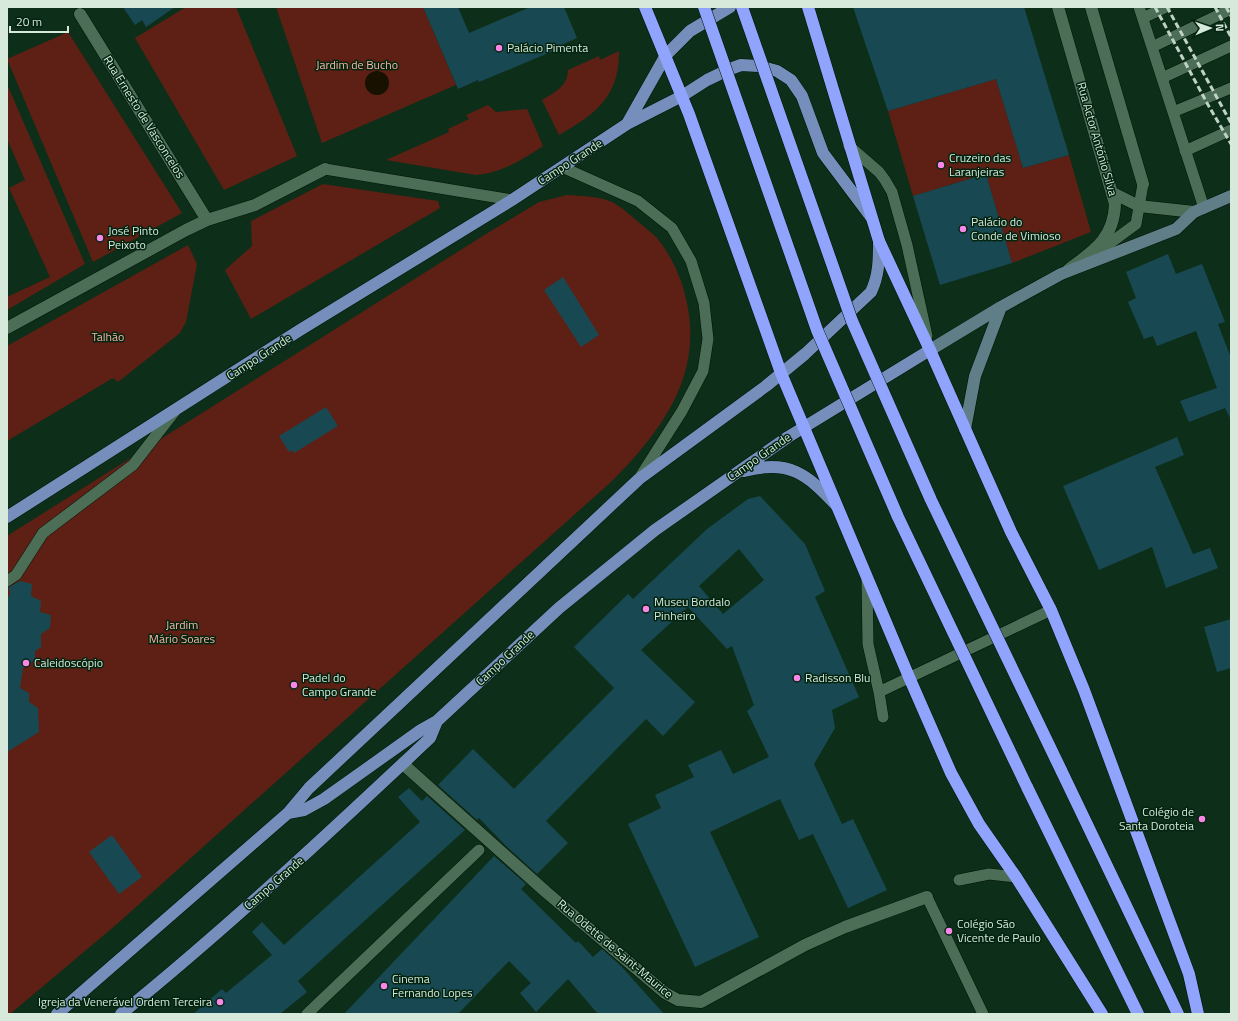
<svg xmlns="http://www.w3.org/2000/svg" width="1238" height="1021" viewBox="0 0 1238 1021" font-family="'Titillium Web',sans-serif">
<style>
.green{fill:#5e2014}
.water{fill:#181100}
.building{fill:#184952;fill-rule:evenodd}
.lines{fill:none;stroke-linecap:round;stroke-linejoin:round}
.lane-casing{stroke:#001406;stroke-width:12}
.street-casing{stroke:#001406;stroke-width:13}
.secondary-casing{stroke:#001406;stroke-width:13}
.primary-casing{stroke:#001406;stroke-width:13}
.highway-casing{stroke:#001406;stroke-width:13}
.lane{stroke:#4c6d56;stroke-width:11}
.street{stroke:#4c6d56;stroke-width:12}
.secondary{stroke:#607e88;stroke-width:12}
.primary{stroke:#758ebb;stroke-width:12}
.highway{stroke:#90a4fe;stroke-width:12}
.rail{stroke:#bed3c4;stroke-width:3;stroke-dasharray:6 3;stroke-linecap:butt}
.highway-bridge-casing{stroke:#001406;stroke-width:13;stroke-linecap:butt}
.highway-bridge{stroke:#90a4fe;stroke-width:12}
.poi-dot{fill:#fa87e8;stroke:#032410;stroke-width:1.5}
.labels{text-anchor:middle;stroke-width:3;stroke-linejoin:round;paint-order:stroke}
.poi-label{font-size:12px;fill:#d6e9db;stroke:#032410;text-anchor:start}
.park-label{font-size:12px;fill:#f9b5a5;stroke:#032410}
.street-label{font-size:12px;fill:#d6e9db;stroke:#032410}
</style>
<rect width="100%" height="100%" fill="#0d2e19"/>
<!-- green -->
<path class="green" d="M 186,7 L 236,7 L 297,156 L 224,190 L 135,38 Z
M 276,7 L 423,7 L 456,85 L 322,143 Z
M 68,32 L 182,213 L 93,262 L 7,59 Z
M 619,51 C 620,96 595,115 559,135 L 542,100 C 554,93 568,86 568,70 L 599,56 L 600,60 Z
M 996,79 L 1023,168 L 1069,155 L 1091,232 L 1012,263 L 986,174 L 913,196 L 888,111 Z
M 7,84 L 85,264 L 7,310 L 7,297 L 50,277 L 9,188 L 25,180 L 7,139 Z
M 488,105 L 496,112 L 527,109 L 543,146 C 522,160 501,173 476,175 L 386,160 L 449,132 L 448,129 L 469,119 L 466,115 Z
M 323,184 L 438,201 L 440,208 L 251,319 L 225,270 L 252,246 L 251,221 Z
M 567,195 C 582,196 598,196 612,202 C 620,206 629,214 636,220 C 643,226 651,232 657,238 C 683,270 696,318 688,359 C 680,406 645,448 612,481 L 117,924 L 10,1014 L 7,1014 L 7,536 L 486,234 L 539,202 Z
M 188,245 L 197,264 L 186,322 L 180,333 L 118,382 L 113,378 L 7,441 L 7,346 Z"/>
<!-- water -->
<path class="water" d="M365 83a12 12 0 1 1 24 0a12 12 0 1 1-24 0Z"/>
<!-- building -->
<path class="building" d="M 123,7 L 175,7 L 146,27 L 142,20 L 135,25 Z
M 423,7 L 458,7 L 469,33 L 530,7 L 564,7 L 577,38 L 557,47 L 558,49 L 479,82 L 478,80 L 458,89 Z
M 853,7 L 1024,7 L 1069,155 L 1023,168 L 996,79 L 888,111 Z
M 986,174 L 1012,263 L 940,285 L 913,196 Z
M 1168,254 L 1176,274 L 1202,264 L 1225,322 L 1218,324 L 1231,358 L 1231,420 L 1225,408 L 1189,422 L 1180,401 L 1217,388 L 1196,331 L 1157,346 L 1153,336 L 1144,339 L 1128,302 L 1136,298 L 1126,272 Z
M 563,277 L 599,335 L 581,347 L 544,290 Z
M 326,407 L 338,426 L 294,453 L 292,450 L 289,452 L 279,436 Z
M 1177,437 L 1184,455 L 1155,467 L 1193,554 L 1210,548 L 1218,568 L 1166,588 L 1152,547 L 1099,570 L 1063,486 Z
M 760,496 L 805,544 L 825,591 L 815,597 L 859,697 L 832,710 L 835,728 L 814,764 L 842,824 L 853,819 L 887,890 L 848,908 L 813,834 L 799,840 L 780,799 L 710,832 L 759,937 L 695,967 L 628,824 L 661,808 L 655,795 L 694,777 L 688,765 L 721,750 L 733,774 L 769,757 L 747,711 L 754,705 L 732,646 L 727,649 L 688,607 L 641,650 L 695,702 L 663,736 L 646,719 L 546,821 L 568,843 L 537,874 L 505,845 L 479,818 L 477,820 L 438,785 L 473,749 L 514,789 L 614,688 L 574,647 L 628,594 L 633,599 L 707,529 L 748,499 ZM 739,549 L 764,580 L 723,614 L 699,586 Z
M 20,581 L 32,584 L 31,596 L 41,601 L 40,612 L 51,615 L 50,628 L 41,634 L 41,647 L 35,651 L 35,660 L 23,668 L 20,688 L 29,693 L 29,702 L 38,708 L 39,732 L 7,752 L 7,598 L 10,595 L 9,587 Z
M 1231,619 L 1231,668 L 1217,672 L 1204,627 Z
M 409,788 L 422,801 L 427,796 L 465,830 L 298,981 L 307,992 L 280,1014 L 193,1014 L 222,989 L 226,993 L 272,955 L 252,932 L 262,922 L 284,945 L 420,822 L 398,797 Z
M 112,835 L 142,877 L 119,894 L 89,852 Z
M 494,856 L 526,884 L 521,889 L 576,943 L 578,941 L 593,957 L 602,949 L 621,966 L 664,1014 L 598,1014 L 568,979 L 536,1012 L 520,993 L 531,983 L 509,961 L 458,1014 L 344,1014 Z"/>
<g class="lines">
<!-- lane casing -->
<g class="lane-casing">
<path id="lane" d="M 1139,7 L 1204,208
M 1143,18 L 1166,7
M 1152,47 L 1231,9
M 1162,78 L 1231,46
M 1173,112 L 1231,88
M 849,146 L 879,172 L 885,180 L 892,192 L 907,245 L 927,336
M 1185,151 L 1231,130
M 562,167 L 638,201 L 672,228 L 691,261 L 704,303 L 708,339 L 703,371 L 682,411 L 640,477
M 325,169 L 512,200
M 1090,258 L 1136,224 L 1143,184
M 867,580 L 868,644 L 879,692
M 7,581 L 16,575 L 43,533 L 133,465 L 175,411
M 883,717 L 879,692 L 1051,610
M 959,880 L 989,874 L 1016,877
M 927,897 L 983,1014
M 307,1014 L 479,850"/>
</g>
<!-- street casing -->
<g class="street-casing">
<path id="street" d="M 1058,7 L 1115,204 C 1114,238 1094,251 1069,269
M 1091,7 L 1143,184
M 80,14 L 207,220
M 1113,193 L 1139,206 L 1194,212
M 7,328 L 186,230 L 207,220 L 255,205 L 325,169
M 403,764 L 546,892 L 665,993 L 678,1000 L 701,1002 L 805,945 L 845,927 L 927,897"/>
</g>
<!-- secondary casing -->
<g class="secondary-casing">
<path id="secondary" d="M 930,350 L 1001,307 L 1061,274 L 1176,229 L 1194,212 L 1231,196
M 965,429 L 975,376 L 1001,307"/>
</g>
<!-- primary casing -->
<g class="primary-casing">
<path id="primary" d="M 627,124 L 666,55 L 690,31 L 730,7
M 744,471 C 789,459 807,474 836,505
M 7,517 L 300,330 L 512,200 L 627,124 L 682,96 L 707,80 L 730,69 L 741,65 L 758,66 L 777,71 L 791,80 L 802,96 L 823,153 L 871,217
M 288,813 L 304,810 L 324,799 L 421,730 L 437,721
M 57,1014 L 288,813 L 309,788 L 639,479 L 766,386 L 805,354 L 871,292 C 879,275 879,260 879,241
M 121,1014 C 228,927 329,833 430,738 L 437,721 L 559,608 L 655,530 L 788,437 L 930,350"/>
</g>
<!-- highway casing -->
<g class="highway-casing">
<path id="highway" d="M 645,7 L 689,114 L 781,373 L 909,677 L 951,773 L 979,824 L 1016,877 L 1102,1014
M 808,7 L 879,241 L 930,350 L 1011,532 L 1051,610 L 1084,690 L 1189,974 L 1198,1014
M 1061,770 L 1178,1014
M 1027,787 L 1138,1014"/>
</g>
<!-- lane -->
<use href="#lane" class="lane"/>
<!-- street -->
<use href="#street" class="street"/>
<!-- secondary -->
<use href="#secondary" class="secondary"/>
<!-- primary -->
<use href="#primary" class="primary"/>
<!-- highway -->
<use href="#highway" class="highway"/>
<!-- rail -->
<path class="rail" d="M 1155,7 L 1207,103 L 1231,144
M 1167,7 L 1231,123
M 1215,7 L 1231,37
M 1226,7 L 1231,16"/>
<!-- highway-bridge casing -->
<g class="highway-bridge-casing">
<path id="highway-bridge" d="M 704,7 L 817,330 L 898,517 L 1027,787
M 742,7 L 852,321 L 931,500 L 1061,770"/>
</g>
<!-- highway-bridge -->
<use href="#highway-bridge" class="highway-bridge"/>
</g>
<!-- markers -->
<g class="poi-dot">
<circle cx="499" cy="48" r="4"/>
<circle cx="941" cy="165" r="4"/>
<circle cx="963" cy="229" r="4"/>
<circle cx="100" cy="238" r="4"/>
<circle cx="646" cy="609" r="4"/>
<circle cx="26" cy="663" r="4"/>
<circle cx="797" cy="678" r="4"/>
<circle cx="294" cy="685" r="4"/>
<circle cx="1202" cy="819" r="4"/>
<circle cx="949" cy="931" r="4"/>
<circle cx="384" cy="986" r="4"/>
<circle cx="220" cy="1002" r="4"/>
</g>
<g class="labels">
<!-- poi labels -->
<g class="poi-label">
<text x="507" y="52">Palácio Pimenta</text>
<text x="949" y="162">Cruzeiro das<tspan x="949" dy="14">Laranjeiras</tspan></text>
<text x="971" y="226">Palácio do<tspan x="971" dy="14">Conde de Vimioso</tspan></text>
<text x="108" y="235">José Pinto<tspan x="108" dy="14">Peixoto</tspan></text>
<text x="654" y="606">Museu Bordalo<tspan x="654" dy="14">Pinheiro</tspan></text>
<text x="34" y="667">Caleidoscópio</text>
<text x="302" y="682">Padel do<tspan x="302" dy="14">Campo Grande</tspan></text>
<text x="805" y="682">Radisson Blu</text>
<text x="1194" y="816" text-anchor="end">Colégio de<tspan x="1194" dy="14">Santa Doroteia</tspan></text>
<text x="957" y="928">Colégio São<tspan x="957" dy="14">Vicente de Paulo</tspan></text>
<text x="392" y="983">Cinema<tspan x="392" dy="14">Fernando Lopes</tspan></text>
<text x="212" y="1006" text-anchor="end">Igreja da Venerável Ordem Terceira</text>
</g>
<!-- park labels -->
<g class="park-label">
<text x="357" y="69">Jardim de Bucho</text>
<text x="108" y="341">Talhão</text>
<text x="182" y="629">Jardim<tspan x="182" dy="14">Mário Soares</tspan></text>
</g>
<!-- street labels -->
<g class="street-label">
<text transform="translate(144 117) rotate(58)" y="4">Rua Ernesto de Vasconcelos</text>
<text transform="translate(1097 139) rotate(74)" y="4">Rua Actor António Silva</text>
<text transform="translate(570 162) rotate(-33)" y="4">Campo Grande</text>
<text transform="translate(259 357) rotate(-33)" y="4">Campo Grande</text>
<text transform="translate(759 457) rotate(-35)" y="4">Campo Grande</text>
<text transform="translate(505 658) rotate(-43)" y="4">Campo Grande</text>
<text transform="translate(274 883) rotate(-41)" y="4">Campo Grande</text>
<text transform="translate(615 949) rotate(40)" y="4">Rua Odette de Saint-Maurice</text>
</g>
</g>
<!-- border -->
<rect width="1238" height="1021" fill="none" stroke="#d6e9db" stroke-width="16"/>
<!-- north arrow -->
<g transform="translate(1210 28) rotate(88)" stroke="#032410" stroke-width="3" paint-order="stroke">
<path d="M0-3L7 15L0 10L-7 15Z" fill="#d6e9db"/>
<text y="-6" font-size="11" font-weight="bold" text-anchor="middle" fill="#d6e9db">N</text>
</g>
<!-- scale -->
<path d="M10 26v6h58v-6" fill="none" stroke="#d6e9db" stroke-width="2"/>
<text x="16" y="26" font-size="12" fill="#d6e9db" stroke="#032410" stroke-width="3" paint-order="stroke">20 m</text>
</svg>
